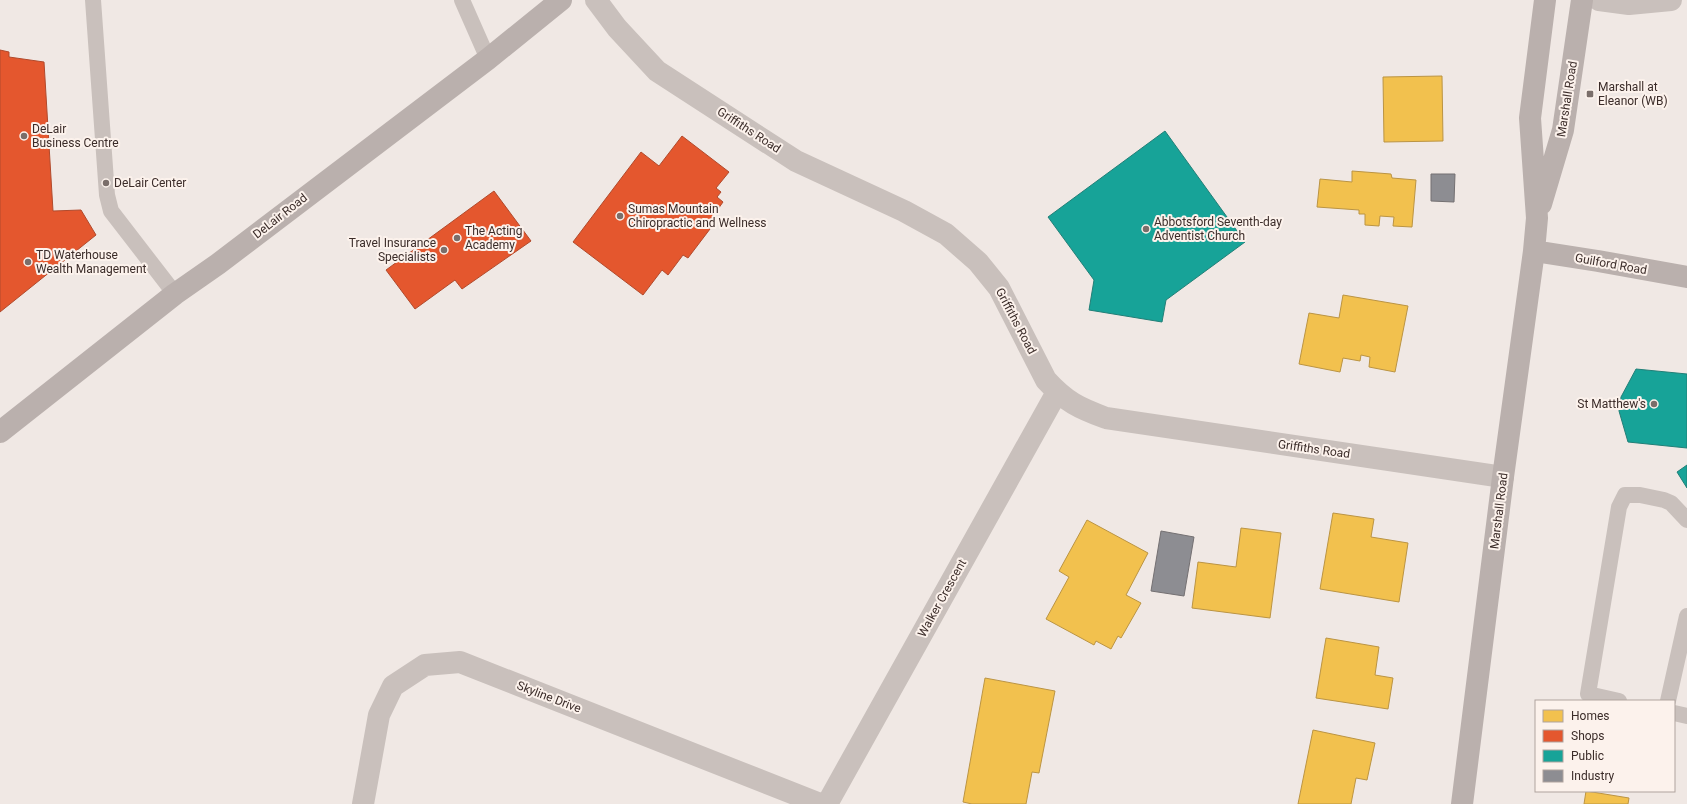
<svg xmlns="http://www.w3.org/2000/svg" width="1687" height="804" viewBox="0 0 1687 804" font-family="Roboto,sans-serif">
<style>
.homes{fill:#f2c14e;stroke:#bb9443}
.shops{fill:#e4572e;stroke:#b14a2c}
.public{fill:#17a398;stroke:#227f77}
.industry{fill:#8d8d92;stroke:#747072}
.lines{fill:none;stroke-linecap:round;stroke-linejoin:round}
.lane{stroke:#c9c0bc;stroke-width:16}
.street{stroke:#c9c0bc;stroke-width:22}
.secondary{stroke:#bab0ad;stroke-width:22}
.poi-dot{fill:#7a6e6a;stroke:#fcf2ec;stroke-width:1.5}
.labels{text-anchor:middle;stroke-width:4;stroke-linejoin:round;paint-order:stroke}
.poi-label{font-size:12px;fill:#3b2c29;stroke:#fcf2ec;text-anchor:start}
.street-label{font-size:12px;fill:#3b2c29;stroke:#fcf2ec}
</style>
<rect width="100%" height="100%" fill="#f0e8e4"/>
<!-- homes -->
<path class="homes" d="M 1442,76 L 1443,141 L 1384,142 L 1383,77 Z
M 1352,171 L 1391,174 L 1392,178 L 1416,180 L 1412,227 L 1393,226 L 1394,217 L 1380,216 L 1379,226 L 1365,225 L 1365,214 L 1359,214 L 1359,210 L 1317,207 L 1320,179 L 1352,182 Z
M 1343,295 L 1408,306 L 1395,372 L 1369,367 L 1370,357 L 1361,355 L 1360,361 L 1343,358 L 1340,372 L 1299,364 L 1309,313 L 1339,318 Z
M 1333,513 L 1374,519 L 1371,537 L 1408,543 L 1399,602 L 1320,589 Z
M 1087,520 L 1148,553 L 1126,595 L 1141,603 L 1121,638 L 1118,636 L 1111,649 L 1096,641 L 1094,645 L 1046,619 L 1069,577 L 1059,571 Z
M 1241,528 L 1281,533 L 1270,618 L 1192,608 L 1198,562 L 1236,567 Z
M 1326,638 L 1379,647 L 1375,675 L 1393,678 L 1388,709 L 1316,698 Z
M 985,678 L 1055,691 L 1039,773 L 1032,772 L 1026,804 L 972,804 L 963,802 Z
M 1313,730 L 1375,743 L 1367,780 L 1356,778 L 1351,804 L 1298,804 Z
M 1586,791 L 1629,798 L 1628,804 L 1584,804 Z"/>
<!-- shops -->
<path class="shops" d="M 0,50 L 9,52 L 9,57 L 44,62 L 53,211 L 81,210 L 96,235 L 0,312 Z
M 682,136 L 729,172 L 716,188 L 721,192 L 717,197 L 723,202 L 706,226 L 710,229 L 688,258 L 683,255 L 668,275 L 662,270 L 643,295 L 573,242 L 641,152 L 659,166 Z
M 494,191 L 531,241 L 462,289 L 455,280 L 415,309 L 386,270 Z"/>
<!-- public -->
<path class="public" d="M 1165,131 L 1245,242 L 1166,300 L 1162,322 L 1089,310 L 1094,280 L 1048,217 Z
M 1636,369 L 1687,374 L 1687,448 L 1628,442 L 1619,411 L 1621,397 Z
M 1687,465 L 1687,488 L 1677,472 Z"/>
<!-- industry -->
<path class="industry" d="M 1431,174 L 1455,174 L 1454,202 L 1431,201 Z
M 1161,531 L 1194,537 L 1184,596 L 1151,591 Z"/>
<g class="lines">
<!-- lane -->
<path class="lane" d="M 93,0 L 107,195 L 111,211 L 175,294
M 462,0 L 488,59
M 1619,701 L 1588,694 L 1619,507 L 1625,495 L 1640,495 L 1664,500 L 1671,503 L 1687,520
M 1668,701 L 1687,616
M 1674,713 L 1687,716"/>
<!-- street -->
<path class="street" d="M 596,0 L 617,28 L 657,71 L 796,161 L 904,211 L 946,234 L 978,262 L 999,288 L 1046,380 C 1066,402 1079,408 1106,418 L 1503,477
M 1599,0 L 1629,4 L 1671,0
M 363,804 L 379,715 L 393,686 L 425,665 L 460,662 L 820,804
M 827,804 L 1057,392"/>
<!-- secondary -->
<path class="secondary" d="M 1541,204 L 1563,130 L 1582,0
M 1534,251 L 1598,261 L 1687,277
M 0,432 L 175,294 L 218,264 L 488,59 L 561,0
M 1462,804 L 1503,477 L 1534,251 L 1537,218 L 1530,118 L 1545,0"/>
</g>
<!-- markers -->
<g class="poi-dot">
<rect x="1586" y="90" width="8" height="8" rx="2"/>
<circle cx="24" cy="136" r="4"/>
<circle cx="106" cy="183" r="4"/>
<circle cx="620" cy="216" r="4"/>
<circle cx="1146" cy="229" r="4"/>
<circle cx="457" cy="238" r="4"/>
<circle cx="444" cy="250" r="4"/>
<circle cx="28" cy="262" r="4"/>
<circle cx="1654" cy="404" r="4"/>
</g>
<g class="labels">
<!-- poi labels -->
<g class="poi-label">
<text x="1598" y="91">Marshall at<tspan x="1598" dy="14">Eleanor (WB)</tspan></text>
<text x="32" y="133">DeLair<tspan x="32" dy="14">Business Centre</tspan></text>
<text x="114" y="187">DeLair Center</text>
<text x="628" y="213">Sumas Mountain<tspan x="628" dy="14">Chiropractic and Wellness</tspan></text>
<text x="1154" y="226">Abbotsford Seventh-day<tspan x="1154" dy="14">Adventist Church</tspan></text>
<text x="465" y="235">The Acting<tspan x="465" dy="14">Academy</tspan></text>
<text x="436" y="247" text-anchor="end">Travel Insurance<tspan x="436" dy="14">Specialists</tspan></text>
<text x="36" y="259">TD Waterhouse<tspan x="36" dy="14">Wealth Management</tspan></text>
<text x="1646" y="408" text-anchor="end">St Matthew's</text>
</g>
<!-- street labels -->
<g class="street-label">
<text transform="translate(1567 99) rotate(-81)" y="4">Marshall Road</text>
<text transform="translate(749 130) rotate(33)" y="4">Griffiths Road</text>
<text transform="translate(280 216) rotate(-38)" y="4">DeLair Road</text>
<text transform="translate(1611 264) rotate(10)" y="4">Guilford Road</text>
<text transform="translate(1016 321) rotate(62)" y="4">Griffiths Road</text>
<text transform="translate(1314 449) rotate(8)" y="4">Griffiths Road</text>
<text transform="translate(1499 511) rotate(-83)" y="4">Marshall Road</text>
<text transform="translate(942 598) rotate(-61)" y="4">Walker Crescent</text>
<text transform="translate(549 697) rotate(21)" y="4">Skyline Drive</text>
</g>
</g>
<!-- legend -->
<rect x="1535" y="700" width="140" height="92" fill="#fcf2ec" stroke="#afa39e"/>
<rect x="1543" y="710" width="20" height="12" fill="#f2c14e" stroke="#afa39e"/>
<text x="1571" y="720" font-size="12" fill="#3b2c29">Homes</text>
<rect x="1543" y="730" width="20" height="12" fill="#e4572e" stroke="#afa39e"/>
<text x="1571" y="740" font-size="12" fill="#3b2c29">Shops</text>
<rect x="1543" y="750" width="20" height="12" fill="#17a398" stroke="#afa39e"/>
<text x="1571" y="760" font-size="12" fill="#3b2c29">Public</text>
<rect x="1543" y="770" width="20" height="12" fill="#8d8d92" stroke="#afa39e"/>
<text x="1571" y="780" font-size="12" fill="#3b2c29">Industry</text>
</svg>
